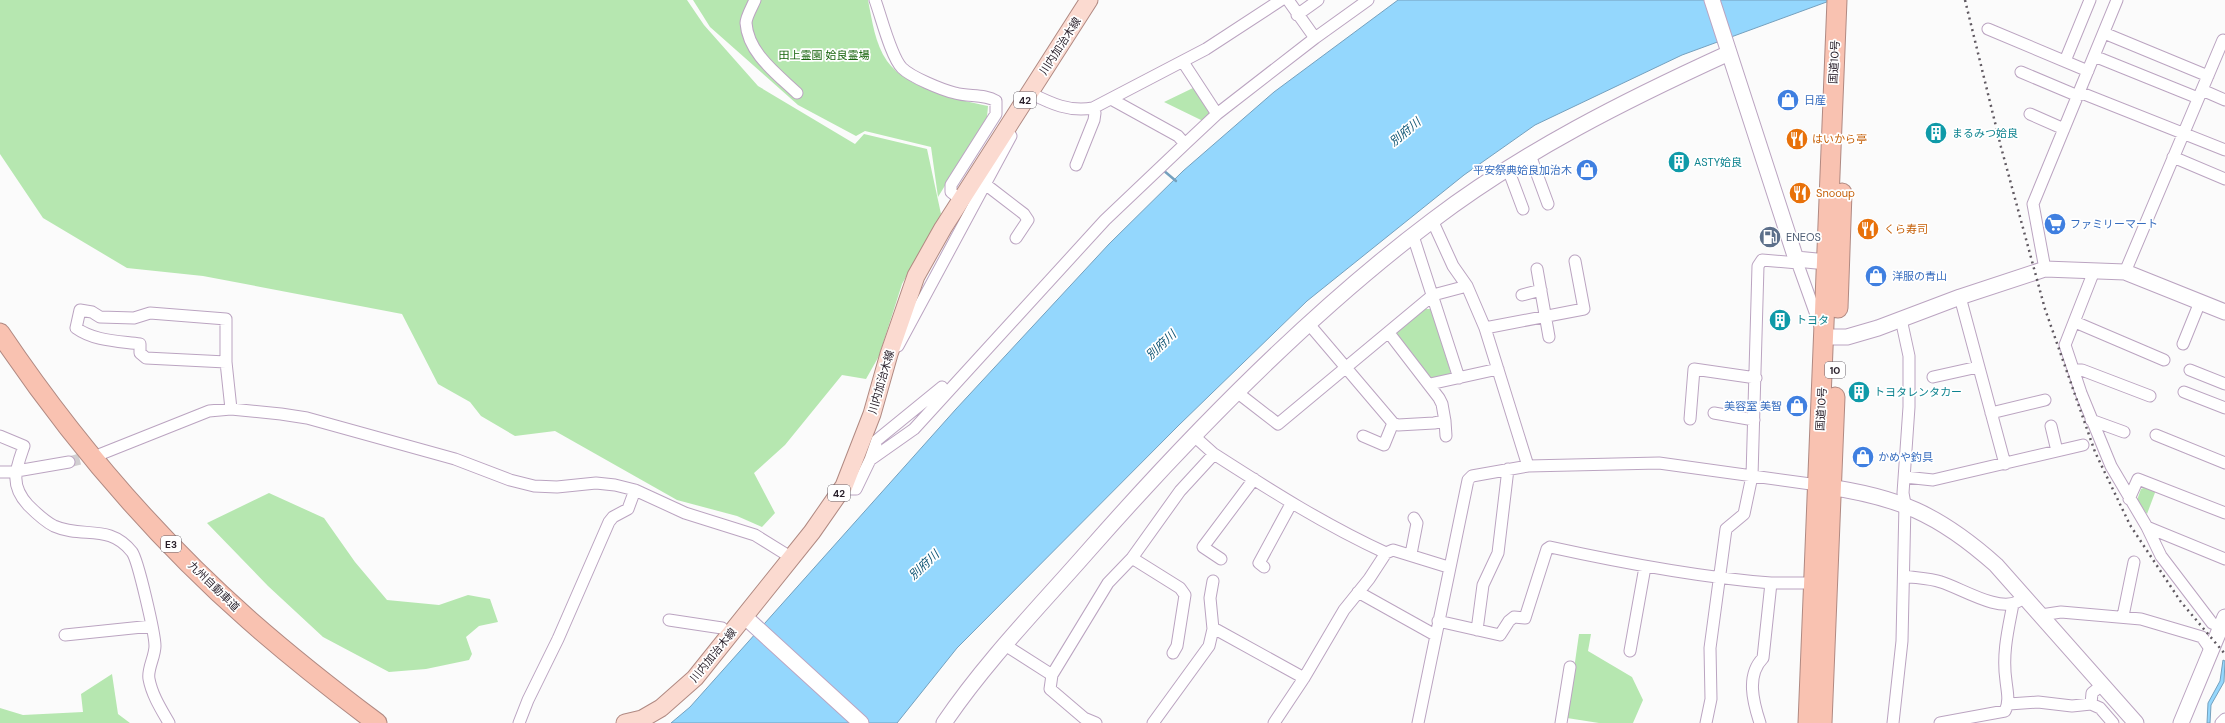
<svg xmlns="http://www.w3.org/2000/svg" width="2225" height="723" viewBox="0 0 2225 723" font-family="'DM Sans','Noto Sans JP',sans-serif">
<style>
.green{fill:#b6e7b0}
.water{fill:#94d7fd;stroke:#74a0be}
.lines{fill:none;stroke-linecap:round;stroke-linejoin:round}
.stream{stroke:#74a0be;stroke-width:2.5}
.street-tunnel{stroke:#d1cfd1;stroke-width:11;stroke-dasharray:11 5.5;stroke-linecap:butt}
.street-casing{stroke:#bba4c1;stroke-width:13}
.secondary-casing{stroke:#bba4c1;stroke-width:17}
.primary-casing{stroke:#b08982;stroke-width:19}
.highway-casing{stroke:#b08982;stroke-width:21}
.street{stroke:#fff;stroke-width:11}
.secondary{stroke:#fff;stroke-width:15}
.primary{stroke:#fbdad0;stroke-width:17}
.highway{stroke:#f9c2b1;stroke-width:19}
.rail{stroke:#605961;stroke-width:2.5;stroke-dasharray:2 4;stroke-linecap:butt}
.labels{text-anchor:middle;stroke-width:3.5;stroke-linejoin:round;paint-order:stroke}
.shield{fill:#fff;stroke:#68626a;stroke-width:1}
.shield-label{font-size:10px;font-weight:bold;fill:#281f2a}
.street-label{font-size:11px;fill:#281f2a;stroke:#fff}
.park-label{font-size:11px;fill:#15620a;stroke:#fff}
.shop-label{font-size:11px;fill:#366cbe;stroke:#fff;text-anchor:start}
.culture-label{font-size:11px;fill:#0d838f;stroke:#fff;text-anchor:start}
.food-label{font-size:11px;fill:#c56008;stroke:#fff;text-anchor:start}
.service-label{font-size:11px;fill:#4e5e75;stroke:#fff;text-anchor:start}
.water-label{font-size:12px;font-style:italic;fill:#0f5574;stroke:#fff}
</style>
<rect width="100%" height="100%" fill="#fbfbfb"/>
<!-- green -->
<path class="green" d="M 0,0 L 687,0 L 704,25 L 758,86 L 855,144 L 864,134 L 927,149 L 941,214 L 902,284 L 879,356 L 866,379 L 842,375 L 785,445 L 754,473 L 775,513 L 762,527 L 737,516 L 677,500 L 555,431 L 515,436 L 481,416 L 470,402 L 438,384 L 402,314 L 203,276 L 127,268 L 43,218 L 0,154 Z
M 693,0 L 868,0 C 872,20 875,44 887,61 C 907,89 956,99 988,106 L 987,117 L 938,197 L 931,147 L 865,131 L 856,136 L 798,105 L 710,27 Z
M 1193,88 L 1211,115 L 1203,121 L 1164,102 Z
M 1425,309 L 1433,309 L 1451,374 L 1431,379 L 1395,334 Z
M 2146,487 L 2156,490 L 2147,514 L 2137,500 L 2141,489 Z
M 269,493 L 324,518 L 355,562 L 387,600 L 439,605 L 468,595 L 490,599 L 498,622 L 479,626 L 466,637 L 472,654 L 469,660 L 426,669 L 389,672 L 323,637 L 268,586 L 207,523 Z
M 1579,634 L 1591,634 L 1588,651 L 1632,677 L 1643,700 L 1633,723 L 1599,723 L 1567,718 Z
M 112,674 L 118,714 L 130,723 L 0,723 L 0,708 L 23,715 L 83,712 L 81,694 Z"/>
<!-- water -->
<path class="water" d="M 1398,0 L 1832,0 L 1682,55 L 1535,125 L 1464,175 L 1307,301 L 1179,425 L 957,648 L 897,723 L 671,723 L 690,707 L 956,409 L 1109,244 L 1183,171 L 1274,92 Z
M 2223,660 L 2225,661 L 2224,682 L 2211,705 L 2210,723 L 2207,723 L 2208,703 L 2220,681 Z"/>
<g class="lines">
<!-- stream -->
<path class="stream" d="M 1163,170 L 1176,181"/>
<!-- street-tunnel -->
<path class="street-tunnel" d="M 69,462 L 95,455"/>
<!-- street casing -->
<g class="street-casing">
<path id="street" d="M 755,0 C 752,7 746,17 746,23 C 748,53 777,74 797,93
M 875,0 C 881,16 891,57 902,68 C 911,77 942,90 955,93 C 968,97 985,94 996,101 L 996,114 L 951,185 L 951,192 L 961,200
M 1288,0 L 1315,38 L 1368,0
M 1297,15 L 1318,0
M 1988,29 L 2088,71
M 2104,33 L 2208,76
M 2094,56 L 2198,98
M 2065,61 L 2090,0
M 1183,62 L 1217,114 L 1315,38
M 2021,72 L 2078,96
M 2202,90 L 2225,100
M 2079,92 L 2225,150
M 1030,93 C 1052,104 1069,112 1093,108 L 1206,49 L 1281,0
M 1111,99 L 1178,136 L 1185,144 L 1217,114
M 2030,114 L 2064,129
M 1530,155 L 1548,204
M 2173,157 L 2225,179
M 1076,165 L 1094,120 L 1095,113 L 1093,108
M 1508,169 L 1523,209
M 985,184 L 1024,214 L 1028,220 L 1016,238
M 1432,220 L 1453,266 L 1467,286 L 1485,328 L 1528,466
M 1413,236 L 1459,378
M 1796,259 L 1820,326
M 1537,269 L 1549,337
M 2045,269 L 2033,204 L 2117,0
M 2094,271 L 2065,345 L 2081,393 L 2111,466 L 2147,527 L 2161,556 L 2212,623 L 2221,627
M 2125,272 L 2223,40 L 2225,41
M 1522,295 L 1541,290
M 1960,297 L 2005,464
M 2075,322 L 2164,360
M 1308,323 L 1393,423 L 1398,425 L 1434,423 L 1445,421 L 1442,404 L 1439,398 L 1389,333
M 1485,328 L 1584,309 L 1575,261
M 2183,344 L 2200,302
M 898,346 L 1011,136
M 226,362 L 146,358 L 140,353 L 140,344 C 118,341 94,341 76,328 L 80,310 L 92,312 L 100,317 L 134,318 L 150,313 L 226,319 L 226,362 L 231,409
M 2073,370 L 2082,370 L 2150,396
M 2190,370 L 2225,384
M 1933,377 L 1978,367
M 1430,384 L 1498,369
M 2184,392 L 2225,408
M 1238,393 L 1278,424 L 1433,295 L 1467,286
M 1714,413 L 1754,420
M 1991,413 L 2045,400
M 1690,419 L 1694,369 L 1756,378
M 2091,420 L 2124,432
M 1445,421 L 1446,436
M 2051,426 L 2057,451
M 2156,435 L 2225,463
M 0,436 L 24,446 C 16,469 9,484 28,505 C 36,513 44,521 54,526 C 83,539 109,523 132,552 C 138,560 155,634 155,646 C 155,657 147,669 149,679 C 152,695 161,709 169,723
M 1194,436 L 1214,454
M 1363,436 L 1384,445 L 1393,423
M 101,454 L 209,411 L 231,409 L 281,414 L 307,418 L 455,459 L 510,480 L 534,486 L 557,487 L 596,483 L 615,485 L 635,490 L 685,513 L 755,535 L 792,558
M 870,460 L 877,440 L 942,387
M 0,472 L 11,472 L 69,462
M 1905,477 L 1933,480 L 2083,445
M 844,486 L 850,489 L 856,489 L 870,460 L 914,429 L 1105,220 L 1185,144
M 2129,499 L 2138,479 L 2225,513
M 2147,527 L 2225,559
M 1411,554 L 1417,523 L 1414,518
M 1132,558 L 1180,588 L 1185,595 L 1177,646 L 1173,653
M 1221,559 L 1203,547 L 1254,479
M 1264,567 L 1259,563 L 1291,504
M 1904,576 C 1915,578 1929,578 1941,582 C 1961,588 1999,613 2019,601
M 1771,583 L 1814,583
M 1358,592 L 1435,635
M 2041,615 L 2061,612 L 2141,619 L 2202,637 L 2211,650
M 2123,616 L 2134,562
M 669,620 L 722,628 L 729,635
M 1438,621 L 1500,635 L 1509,621 L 1514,617 L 1525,618 L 1547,549 L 1550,547 C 1623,563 1696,577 1771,583 L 1763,658 C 1746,675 1753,702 1760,723
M 1213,629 L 1217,630 L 1304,678
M 1477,630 L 1483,585 L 1498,553 L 1508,469
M 65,635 L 152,626
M 1005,645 L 1052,675
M 1630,651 L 1645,567
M 2009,704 L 2038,702 L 2072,706 L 2091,704 L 2100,708 L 2113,723
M 2091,704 L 2092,693 L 2102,685
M 519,723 L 528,700 L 558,639 L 609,522 L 613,517 L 628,509 L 635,490
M 1096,723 L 1084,718 L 1050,689 L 1052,675 L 1108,583 L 1132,558 L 1180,491 L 1214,454 C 1270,490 1325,525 1386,553
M 1153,723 L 1209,646 L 1213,629 L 1210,598 L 1213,581
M 1274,723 L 1304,678 L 1344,610 L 1369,579 L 1386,553 L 1393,550 L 1448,567
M 1418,723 L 1468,480 L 1472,476 L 1528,466 L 1659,463 L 1818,485
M 1561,723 L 1570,667
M 1706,723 L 1711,699 L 1710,648 L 1726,529 L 1744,514 L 1752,476 L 1758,266 L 1762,260 L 1798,263
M 1893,723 L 1902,641 L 1905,504 L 1903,493 L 1909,407 L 1909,356 L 1901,319
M 1940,723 L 2005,711 C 2010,701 2007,691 2006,681 C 2002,654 2008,630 2013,604
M 2221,723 L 2225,719"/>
</g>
<!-- secondary casing -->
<g class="secondary-casing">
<path id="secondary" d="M 1712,0 L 1796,259 L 1837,263
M 1824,337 L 1847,337 L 1878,328 L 1960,297 L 2045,269 L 2125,272 L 2225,312
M 1821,486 C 1897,496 1939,514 1996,565 L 2136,723
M 744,616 L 861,723
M 944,723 C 986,661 1040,606 1089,550 C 1192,433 1308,314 1433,220 C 1524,151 1626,100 1729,53
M 2181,723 L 2225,617"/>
</g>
<!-- primary casing -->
<g class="primary-casing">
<path id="primary" d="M 625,723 L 642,719 L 661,708 L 695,678 L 812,532 L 844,486 L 872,414 L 889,354 L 916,276 L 943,228 L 1089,0"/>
</g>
<!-- highway casing -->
<g class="highway-casing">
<path id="highway" d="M 1838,308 L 1842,193
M 0,333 C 70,437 155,537 249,620 C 290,656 333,690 377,723
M 1808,723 L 1837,0
M 1822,723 L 1835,397"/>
</g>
<!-- street -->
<use href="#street" class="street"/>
<!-- secondary -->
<use href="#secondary" class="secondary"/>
<!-- primary -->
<use href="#primary" class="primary"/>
<!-- highway -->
<use href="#highway" class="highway"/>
<!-- rail -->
<path class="rail" d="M 1965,0 L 2001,147 L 2045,309 L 2095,452 L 2130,525 L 2181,602 L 2225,654"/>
</g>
<!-- icons -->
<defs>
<g id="shop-disc" transform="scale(1.15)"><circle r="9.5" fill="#3f7fe0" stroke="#fff"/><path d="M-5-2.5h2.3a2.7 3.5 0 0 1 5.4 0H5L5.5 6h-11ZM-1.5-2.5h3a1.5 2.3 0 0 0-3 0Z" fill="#fff"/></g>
<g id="building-disc" transform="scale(1.15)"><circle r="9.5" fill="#0f9aa8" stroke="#fff"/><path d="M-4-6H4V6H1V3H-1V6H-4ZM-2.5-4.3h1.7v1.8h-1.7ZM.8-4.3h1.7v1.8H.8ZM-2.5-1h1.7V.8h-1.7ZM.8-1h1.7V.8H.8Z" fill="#fff"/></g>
<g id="restaurant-disc" transform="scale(1.15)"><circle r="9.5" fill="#e8710a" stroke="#fff"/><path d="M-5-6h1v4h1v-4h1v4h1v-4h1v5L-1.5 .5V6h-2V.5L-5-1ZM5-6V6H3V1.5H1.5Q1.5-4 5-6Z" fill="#fff"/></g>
<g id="supermarket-disc" transform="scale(1.15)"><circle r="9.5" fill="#3f7fe0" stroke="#fff"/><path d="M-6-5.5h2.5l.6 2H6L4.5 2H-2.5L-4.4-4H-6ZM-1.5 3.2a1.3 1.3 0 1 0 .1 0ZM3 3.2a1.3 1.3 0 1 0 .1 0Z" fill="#fff"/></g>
<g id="fuel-disc" transform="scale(1.15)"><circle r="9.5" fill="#5c6f8a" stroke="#fff"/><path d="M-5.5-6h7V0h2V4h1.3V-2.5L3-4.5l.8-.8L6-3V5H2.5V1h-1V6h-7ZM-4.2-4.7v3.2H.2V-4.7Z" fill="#fff"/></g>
</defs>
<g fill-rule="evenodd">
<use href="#shop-disc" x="1788" y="100"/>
<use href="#building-disc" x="1936" y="133"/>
<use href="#restaurant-disc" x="1797" y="139"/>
<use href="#building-disc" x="1679" y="162"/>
<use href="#shop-disc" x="1587" y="170"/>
<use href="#restaurant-disc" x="1800" y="193"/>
<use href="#supermarket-disc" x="2055" y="224"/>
<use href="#restaurant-disc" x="1868" y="229"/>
<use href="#fuel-disc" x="1770" y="237"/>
<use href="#shop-disc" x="1876" y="276"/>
<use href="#building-disc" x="1780" y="320"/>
<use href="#building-disc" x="1859" y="392"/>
<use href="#shop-disc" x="1797" y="406"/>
<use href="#shop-disc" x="1863" y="457"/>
</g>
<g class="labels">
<!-- shield labels -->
<g class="shield">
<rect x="1014" y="92" width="22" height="16" rx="3"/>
<rect x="1825" y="362" width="20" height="16" rx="3"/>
<rect x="828" y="485" width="22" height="16" rx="3"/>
<rect x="161" y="536" width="20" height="16" rx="3"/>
</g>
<g class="shield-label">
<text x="1025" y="104">42</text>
<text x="1835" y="374">10</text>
<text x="839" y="497">42</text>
<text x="171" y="548">E3</text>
</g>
<!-- street labels -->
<g class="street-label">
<text transform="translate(1060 46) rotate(-57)" y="4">川内加治木線</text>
<text transform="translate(1834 62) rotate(-87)" y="4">国道10号</text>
<text transform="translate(881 382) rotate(-74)" y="4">川内加治木線</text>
<text transform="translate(1821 409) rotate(-87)" y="4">国道10号</text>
<text transform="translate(214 586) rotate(44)" y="4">九州自動車道</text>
<text transform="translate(713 655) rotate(-51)" y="4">川内加治木線</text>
</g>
<!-- park labels -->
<g class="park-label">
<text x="824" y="59">田上霊園 姶良霊場</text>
</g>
<!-- shop labels -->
<g class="shop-label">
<text x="1804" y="104">日産</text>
<text x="1572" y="174" text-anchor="end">平安祭典姶良加治木</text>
<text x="2070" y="228">ファミリーマート</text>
<text x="1892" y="280">洋服の青山</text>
<text x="1782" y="410" text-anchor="end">美容室 美智</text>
<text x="1878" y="461">かめや釣具</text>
</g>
<!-- culture labels -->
<g class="culture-label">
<text x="1952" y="137">まるみつ姶良</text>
<text x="1694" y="166">ASTY姶良</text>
<text x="1796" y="324">トヨタ</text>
<text x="1874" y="396">トヨタレンタカー</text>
</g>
<!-- food labels -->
<g class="food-label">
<text x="1812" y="143">はいから亭</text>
<text x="1816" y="197">Snooup</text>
<text x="1884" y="233">くら寿司</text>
</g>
<!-- service labels -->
<g class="service-label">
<text x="1786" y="241">ENEOS</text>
</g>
<!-- water labels -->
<g class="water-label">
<text transform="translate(1405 132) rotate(-40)" y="4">別府川</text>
<text transform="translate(1161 345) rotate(-43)" y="4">別府川</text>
<text transform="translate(924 565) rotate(-43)" y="4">別府川</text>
</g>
</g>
</svg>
